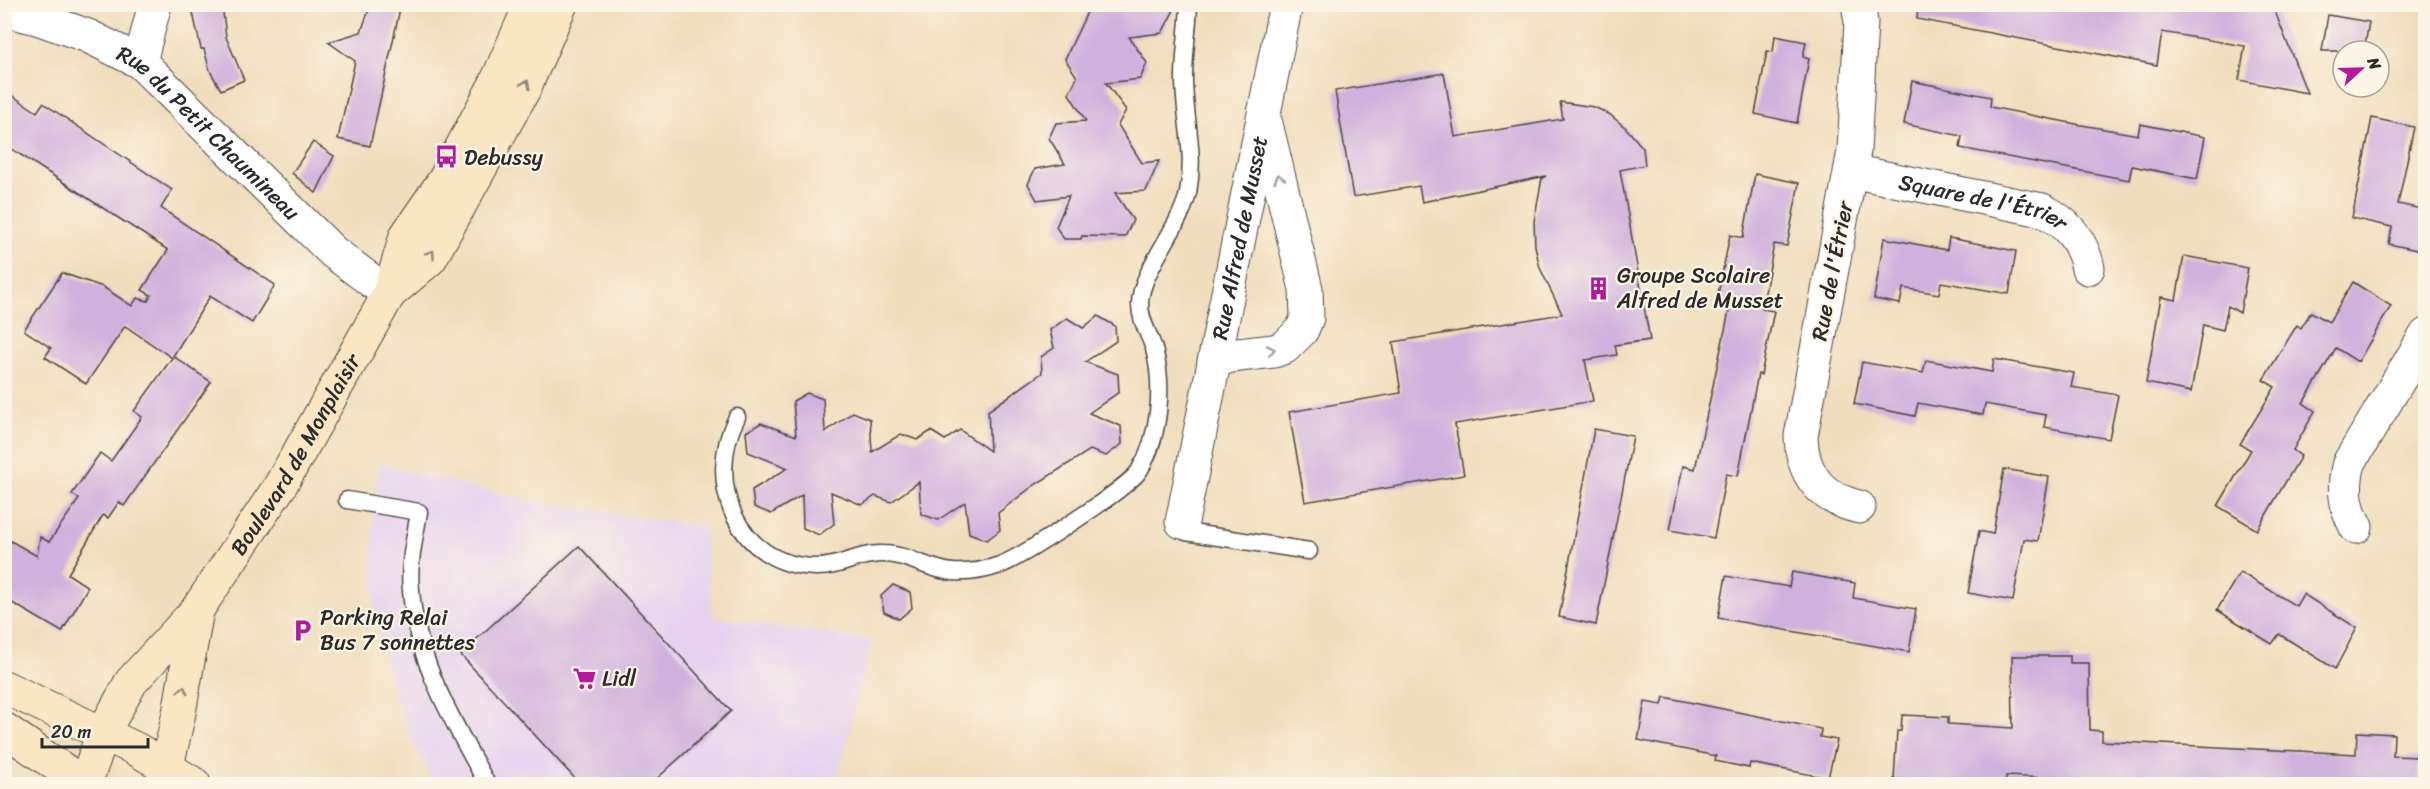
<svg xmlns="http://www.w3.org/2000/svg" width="2430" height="789" viewBox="0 0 2430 789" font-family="Sriracha,sans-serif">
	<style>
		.built { fill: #e6d2f0 }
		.building { fill: #cfb1dd }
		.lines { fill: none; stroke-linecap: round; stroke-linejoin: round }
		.service-casing { stroke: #494641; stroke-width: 19 }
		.minor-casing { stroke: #494641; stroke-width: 35 }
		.secondary-casing { stroke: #494641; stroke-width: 35 }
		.service { stroke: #fff; stroke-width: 16 }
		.minor { stroke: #fff; stroke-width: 33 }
		.secondary { stroke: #fbe6c4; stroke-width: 33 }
		.oneway { stroke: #938878 }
		.oneway2 { stroke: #a0a0a0 }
		.labels { text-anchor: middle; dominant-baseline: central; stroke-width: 4.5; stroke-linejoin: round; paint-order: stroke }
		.street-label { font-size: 22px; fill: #2b2b2b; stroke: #fcf5e5 }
		.poi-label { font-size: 22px; fill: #2b2b2b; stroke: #fcf5e5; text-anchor: start }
	</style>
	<rect width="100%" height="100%" fill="#fcf5e5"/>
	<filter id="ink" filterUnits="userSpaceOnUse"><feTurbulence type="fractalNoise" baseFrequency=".0167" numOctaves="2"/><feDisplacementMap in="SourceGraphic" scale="12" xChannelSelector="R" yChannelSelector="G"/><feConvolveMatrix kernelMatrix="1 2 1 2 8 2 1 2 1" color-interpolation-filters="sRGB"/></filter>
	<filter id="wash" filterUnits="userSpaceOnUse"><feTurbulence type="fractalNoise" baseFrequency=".008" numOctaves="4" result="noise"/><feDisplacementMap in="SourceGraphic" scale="24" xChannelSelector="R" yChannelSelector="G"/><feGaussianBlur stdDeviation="1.35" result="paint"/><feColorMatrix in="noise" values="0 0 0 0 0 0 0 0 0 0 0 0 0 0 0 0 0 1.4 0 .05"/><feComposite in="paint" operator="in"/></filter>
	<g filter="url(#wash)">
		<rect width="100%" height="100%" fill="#f0ddbc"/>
		<polygon class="built" points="379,464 530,501 704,527 712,617 872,640 836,784 434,784 413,743 396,700 383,655 375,608 372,560 373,512"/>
		<g id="blocks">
			<g class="building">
				<polygon points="191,4 222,4 226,37 244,80 221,90 210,71 204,49 201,49"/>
				<polygon points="371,4 401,4 370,146 338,139 355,61 328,42 361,32"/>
				<polygon points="1091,4 1177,4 1162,33 1129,37 1147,63 1140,79 1106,83 1126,110 1118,125 1142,163 1159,161 1146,191 1115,193 1133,220 1125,237 1082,236 1081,239 1064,239 1056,227 1069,196 1037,200 1028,184 1035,169 1065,164 1049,138 1056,123 1086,121 1069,94 1077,77 1065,59"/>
				<polygon points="1918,4 2073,4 2095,9 2095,4 2272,4 2307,93 2239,80 2245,46 2162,32 2157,65 1917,19"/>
				<polygon points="2328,15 2369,22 2364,51 2322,51"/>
				<polygon points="1775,36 1806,42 1803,57 1809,59 1797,123 1755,114 1767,51 1773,52"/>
				<polygon points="1444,73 1455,137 1563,119 1560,102 1594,107 1609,114 1626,128 1643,148 1645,165 1620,170 1650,340 1615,345 1617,355 1585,360 1593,401 1455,424 1464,475 1305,502 1289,412 1401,393 1393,342 1562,314 1540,268 1535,246 1534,221 1542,178 1546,176 1422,202 1419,186 1353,197 1335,91"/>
				<polygon points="1912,81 1991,97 1990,107 2076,124 2138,135 2140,124 2205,137 2197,179 2132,166 2129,180 1960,148 1962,136 1904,124"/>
				<polygon points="4,90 37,112 43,103 172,190 161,208 275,285 252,323 210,296 173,356 211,382 124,506 119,502 108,518 103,515 68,574 88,587 62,632 4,598 4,537 37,556 40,537 49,542 79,499 72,494 100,453 111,461 142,417 134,411 172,358 125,326 86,384 45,357 51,348 24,330 62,273 103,287 132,306 137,298 148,301 151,295 142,290 168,250 4,144"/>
				<polygon points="2372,118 2414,127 2398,204 2426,210 2426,252 2389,244 2392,227 2352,218"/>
				<polygon points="313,142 334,156 316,193 292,173"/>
				<polygon points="1755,174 1799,183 1787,246 1774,244 1762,309 1774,311 1761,375 1758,374 1738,476 1726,474 1714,538 1670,530 1683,466 1695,469 1731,302 1717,299 1730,235 1743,238"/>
				<polygon points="1884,238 1947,250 1949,238 2016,251 2009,294 1941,282 1939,294 1903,288 1900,304 1874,299"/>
				<polygon points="2184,256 2248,268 2240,313 2228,306 2223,330 2203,325 2191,392 2146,383 2161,297 2176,300"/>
				<polygon points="2353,282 2391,306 2358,362 2336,348 2303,403 2315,411 2293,450 2301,456 2257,530 2218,506 2251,450 2240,444 2275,387 2263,380 2297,325 2301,328 2311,312 2329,322"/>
				<polygon points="1098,316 1115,326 1116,341 1085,362 1118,374 1119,392 1089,413 1121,426 1122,444 1106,456 1090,450 1033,486 998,513 1000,530 987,540 969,533 965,502 938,520 921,514 919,482 891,502 875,496 862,505 831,492 834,524 819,535 803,528 802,495 771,514 754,507 752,490 788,468 748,452 746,432 761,423 796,436 793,401 807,393 823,399 825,432 853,412 870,419 872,452 901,434 917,440 931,431 945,440 960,430 990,451 988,411 1042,373 1041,357 1054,348 1050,330 1067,318 1083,328"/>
				<polygon points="1994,359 2074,373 2071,387 2118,395 2109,439 2044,427 2046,415 1985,404 1983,415 1918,403 1915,416 1854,404 1862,362 1923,373 1926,360 1992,372"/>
				<polygon points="1594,429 1633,436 1596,625 1559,617"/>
				<polygon points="2004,469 2049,477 2038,541 2024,539 2013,601 1968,593 1979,531 1993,534"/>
				<polygon points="579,546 731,711 651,784 580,784 460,654"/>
				<polygon points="1792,572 1855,583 1853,598 1916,609 1909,652 1718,618 1726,576 1789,587"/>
				<polygon points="2240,572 2296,606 2303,594 2357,628 2335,669 2279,634 2272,644 2217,610"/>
				<polygon points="893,585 910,592 912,608 899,619 884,612 881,596"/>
				<polygon points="2012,656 2070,656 2070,663 2089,663 2090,730 2102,731 2102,741 2356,754 2357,732 2394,734 2393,756 2419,757 2418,784 2068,784 2068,779 2006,776 2005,784 1910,784 1910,780 1894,779 1897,731 1901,731 1902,715 1948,717 1948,724 2013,728"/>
				<polygon points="1664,697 1821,729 1820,737 1837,740 1828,778 1750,763 1749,768 1715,761 1716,756 1638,740 1645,702 1662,705"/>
			</g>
		</g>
	</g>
	<g filter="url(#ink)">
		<use href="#blocks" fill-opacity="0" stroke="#494641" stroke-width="1.5"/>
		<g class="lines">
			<defs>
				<g id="service">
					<path d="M737 417C704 481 736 566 816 567 839 568 859 553 883 554 908 554 928 570 953 572 969 573 986 570 1000 565 1022 557 1128 488 1139 471 1160 437 1164 386 1154 349 1149 333 1140 321 1140 304 1140 271 1180 229 1188 193 1196 151 1184 119 1184 78 1184 54 1188 29 1189 4"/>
					<path d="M347 500 419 512C415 537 408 564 411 590 416 662 454 722 487 784"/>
					<polyline points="1182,522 1186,532 1309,551"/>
				</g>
				<g id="minor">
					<path d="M1858 4 1861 22 1854 151 1801 436C1802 474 1820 498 1859 507"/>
					<path id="s1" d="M4 10 37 18 88 36 140 62 333 252 389 294"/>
					<polyline points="140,62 155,4"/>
					<path id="s2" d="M1851 171 2042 210C2067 222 2082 240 2088 268"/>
					<polyline points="1214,362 1230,356 1274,351 1285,347 1302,330 1307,318 1306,289 1266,124"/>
					<path id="s3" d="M1182 522 1286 4"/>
					<path d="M2356 527C2344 505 2343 486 2349 463L2426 335"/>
				</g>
				<g id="secondary">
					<polyline points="389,294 406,236 445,179 496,83 531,4"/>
					<polyline points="4,687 136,749 194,784"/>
					<polyline points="4,729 84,784"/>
					<path id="s4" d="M85 784 103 733 131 682 197 610 280 486 389 294 430 259 524 89 561 4"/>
					<polyline points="163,784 179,713 197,610"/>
				</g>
			</defs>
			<use href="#service" class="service-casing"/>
			<use href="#minor" class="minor-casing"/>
			<use href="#secondary" class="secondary-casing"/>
			<use href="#service" class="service"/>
			<use href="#minor" class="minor"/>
			<use href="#secondary" class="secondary"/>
		</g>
		<defs><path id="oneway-chevron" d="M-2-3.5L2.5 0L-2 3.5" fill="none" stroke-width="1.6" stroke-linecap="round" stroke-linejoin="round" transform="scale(1.5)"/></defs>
		<g class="oneway">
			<use href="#oneway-chevron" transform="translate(526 84) rotate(-65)"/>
			<use href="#oneway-chevron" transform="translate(431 254) rotate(-55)"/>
			<use href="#oneway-chevron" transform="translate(183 690) rotate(-80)"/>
		</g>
		<g class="oneway2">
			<use href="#oneway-chevron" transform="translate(1279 178) rotate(-104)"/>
			<use href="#oneway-chevron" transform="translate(1271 350) rotate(-11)"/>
		</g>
	</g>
	<defs>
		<symbol id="bus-bare" viewBox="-9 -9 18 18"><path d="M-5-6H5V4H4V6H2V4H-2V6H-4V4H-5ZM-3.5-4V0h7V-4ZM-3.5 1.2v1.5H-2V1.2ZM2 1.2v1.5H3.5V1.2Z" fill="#b5179e" stroke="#fcf5e5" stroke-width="2.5" paint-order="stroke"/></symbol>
		<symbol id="building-bare" viewBox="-9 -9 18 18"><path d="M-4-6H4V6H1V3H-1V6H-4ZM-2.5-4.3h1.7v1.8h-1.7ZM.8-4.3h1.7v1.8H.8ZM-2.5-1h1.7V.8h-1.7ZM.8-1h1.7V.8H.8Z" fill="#b5179e" stroke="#fcf5e5" stroke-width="2.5" paint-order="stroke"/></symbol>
		<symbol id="parking-bare" viewBox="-9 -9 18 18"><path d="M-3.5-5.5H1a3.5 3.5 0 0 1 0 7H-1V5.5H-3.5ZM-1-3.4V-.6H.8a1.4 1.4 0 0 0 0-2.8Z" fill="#b5179e" stroke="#fcf5e5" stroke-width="2.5" paint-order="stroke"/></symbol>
		<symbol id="supermarket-bare" viewBox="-9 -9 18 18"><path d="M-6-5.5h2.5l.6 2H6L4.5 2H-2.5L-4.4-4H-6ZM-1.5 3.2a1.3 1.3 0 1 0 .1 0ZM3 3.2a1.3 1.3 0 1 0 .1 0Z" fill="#b5179e" stroke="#fcf5e5" stroke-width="2.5" paint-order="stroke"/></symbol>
	</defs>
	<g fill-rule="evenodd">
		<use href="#bus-bare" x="430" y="140" width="33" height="33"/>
		<use href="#building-bare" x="1582" y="272" width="33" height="33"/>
		<use href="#parking-bare" x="286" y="614" width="33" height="33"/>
		<use href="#supermarket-bare" x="568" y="662" width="33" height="33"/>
	</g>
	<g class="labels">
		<g class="street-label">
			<text stroke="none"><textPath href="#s1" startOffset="244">Rue du Petit Chaumineau</textPath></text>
			<text stroke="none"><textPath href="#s2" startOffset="136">Square de l'Étrier</textPath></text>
			<text stroke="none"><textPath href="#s3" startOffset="290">Rue Alfred de Musset</textPath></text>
			<text transform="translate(1832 271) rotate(-79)">Rue de l'Étrier</text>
			<text stroke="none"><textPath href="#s4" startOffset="394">Boulevard de Monplaisir</textPath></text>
		</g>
		<g class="poi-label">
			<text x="464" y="157">Debussy</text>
			<text x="1617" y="275">Groupe Scolaire<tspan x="1617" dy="25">Alfred de Musset</tspan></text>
			<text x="320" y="617">Parking Relai<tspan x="320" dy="25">Bus 7 sonnettes</tspan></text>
			<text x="602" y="678">Lidl</text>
		</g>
	</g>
	<rect width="2430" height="789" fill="none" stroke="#fcf5e5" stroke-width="24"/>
	<g transform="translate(2361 69) rotate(68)"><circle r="28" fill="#fcf5e5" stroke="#a8a49b" stroke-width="1.5"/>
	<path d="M0-4.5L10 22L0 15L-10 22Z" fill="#b5179e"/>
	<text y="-9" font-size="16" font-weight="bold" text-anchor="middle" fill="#2b2b2b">N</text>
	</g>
	<path d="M42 738v9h106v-9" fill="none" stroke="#2b2b2b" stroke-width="3"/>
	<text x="51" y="738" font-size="18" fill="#2b2b2b" stroke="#fcf5e5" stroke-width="4.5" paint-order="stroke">20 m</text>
</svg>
